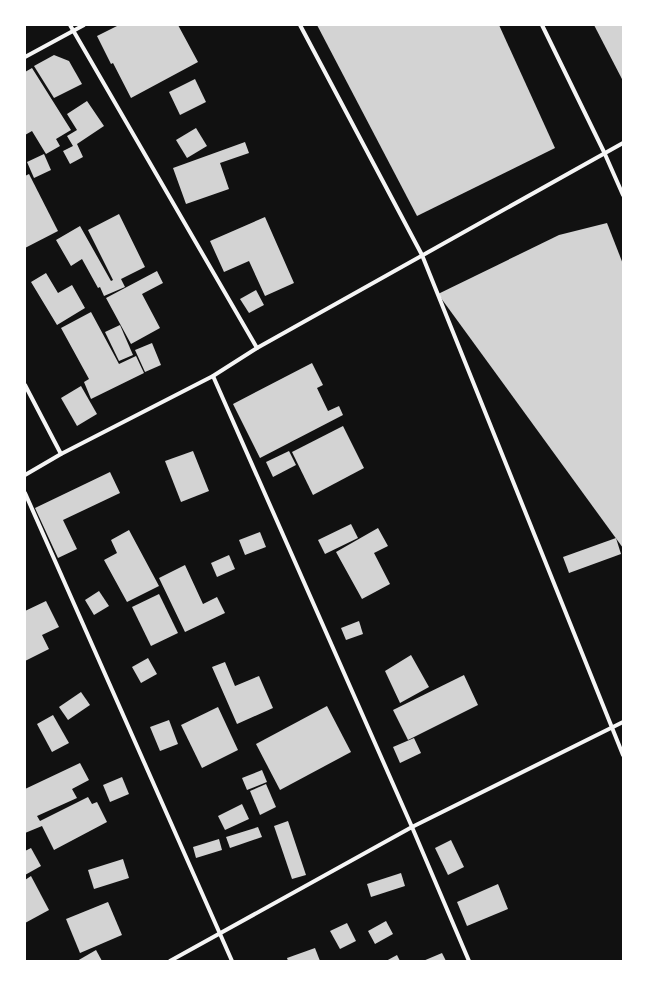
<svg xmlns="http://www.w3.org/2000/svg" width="648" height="986" viewBox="0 0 648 986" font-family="Montserrat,sans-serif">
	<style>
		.building { fill: #d3d3d3 }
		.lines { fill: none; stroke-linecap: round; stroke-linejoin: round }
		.minor { stroke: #f5f5f5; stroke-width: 4 }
	</style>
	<rect width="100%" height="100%" fill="#111"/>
	<g class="building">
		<polygon points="119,25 178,25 198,62 131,98 113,63 111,64 97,36"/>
		<polygon points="317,25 499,25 555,148 417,216"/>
		<polygon points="594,25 623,25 623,81"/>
		<polygon points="54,55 69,61 82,84 54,98 34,66"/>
		<polygon points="32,68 71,130 56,139 60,146 46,154 32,131 25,135 25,72"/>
		<polygon points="195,79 206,102 180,115 169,92"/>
		<polygon points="87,101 104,126 77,144 83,157 70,164 63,151 73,146 67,136 77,130 67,114"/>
		<polygon points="196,128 207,146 187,158 176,140"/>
		<polygon points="245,142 249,153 220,163 229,189 186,204 173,168"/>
		<polygon points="44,154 51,170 34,178 27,162"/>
		<polygon points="29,174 58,231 25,248 25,176"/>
		<polygon points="119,214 145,267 121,279 125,287 104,296 100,287 98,288 82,259 71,266 56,240 80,226 111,281 113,280 88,230"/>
		<polygon points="265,217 294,283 265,296 249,261 224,272 210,241"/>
		<polygon points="607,223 623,264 623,548 438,294 559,235"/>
		<polygon points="157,271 163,283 142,294 160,328 131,344 106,298"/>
		<polygon points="46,273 58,293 72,285 85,308 57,325 31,282"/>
		<polygon points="256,290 264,305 249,313 240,299"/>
		<polygon points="91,312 119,364 136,356 144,373 91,399 84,382 89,379 61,328"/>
		<polygon points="120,325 133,355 119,361 105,332"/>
		<polygon points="152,343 161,365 145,372 135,350"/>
		<polygon points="312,363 323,385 317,388 328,411 339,406 343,415 260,458 233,404"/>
		<polygon points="81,386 97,414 77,426 61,398"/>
		<polygon points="343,426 364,468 313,495 292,452"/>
		<polygon points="193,451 209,491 181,502 165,461"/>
		<polygon points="289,451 296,465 273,477 266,462"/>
		<polygon points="110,472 120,493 63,520 77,549 58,558 35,508"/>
		<polygon points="351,524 358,538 325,554 318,540"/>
		<polygon points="378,528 388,546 374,553 390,584 362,599 336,552"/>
		<polygon points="129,530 159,586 127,602 104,560 117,553 111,540"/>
		<polygon points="260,532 266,547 245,555 239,540"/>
		<polygon points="616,538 621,554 569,573 563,557"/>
		<polygon points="229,555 235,569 217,577 211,563"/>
		<polygon points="185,565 203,604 217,597 225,613 185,632 159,578"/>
		<polygon points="99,591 109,606 94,615 85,600"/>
		<polygon points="159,594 178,633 151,646 132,607"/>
		<polygon points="46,601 59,627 42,635 49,649 25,661 25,611"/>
		<polygon points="359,621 363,634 346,640 341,628"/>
		<polygon points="411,655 429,687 400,703 385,671"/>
		<polygon points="148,658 157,674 141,683 132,667"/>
		<polygon points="225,662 235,686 259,676 273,708 237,724 212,667"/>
		<polygon points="464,675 478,705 408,740 393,710"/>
		<polygon points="81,692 90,705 68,720 59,707"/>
		<polygon points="327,706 351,752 280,790 256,744"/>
		<polygon points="218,707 238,750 202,768 181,725"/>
		<polygon points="53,715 69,743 52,752 37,724"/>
		<polygon points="169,720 178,744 160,751 150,727"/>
		<polygon points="414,738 421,753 400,763 393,747"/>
		<polygon points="80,763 89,780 72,789 77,798 37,816 40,821 88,797 92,804 97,802 107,822 54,850 42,826 25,833 25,795 26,794 25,789"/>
		<polygon points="262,770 267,782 247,790 242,778"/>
		<polygon points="122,777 129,794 110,802 103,785"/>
		<polygon points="266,784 276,807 260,815 250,791"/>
		<polygon points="242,804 249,819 225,830 218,816"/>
		<polygon points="288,821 306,875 292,879 274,826"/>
		<polygon points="258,827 262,837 230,848 226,837"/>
		<polygon points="219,839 222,850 196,858 193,847"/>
		<polygon points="451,840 464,867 448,875 435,848"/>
		<polygon points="31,848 41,866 25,875 25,851"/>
		<polygon points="123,859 129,878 94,889 88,870"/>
		<polygon points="401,873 405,886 371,897 367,884"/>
		<polygon points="31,876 49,910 25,923 25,880"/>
		<polygon points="498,884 508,909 467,926 457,902"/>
		<polygon points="108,902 122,935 80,953 66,919"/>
		<polygon points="386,921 393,934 375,944 368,931"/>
		<polygon points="347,923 356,941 340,949 330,931"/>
		<polygon points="315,948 320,961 288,961 287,958"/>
		<polygon points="96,950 102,961 77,961"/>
		<polygon points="442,953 446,961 423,961"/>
		<polygon points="397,955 400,961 386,961"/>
	</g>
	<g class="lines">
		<g class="minor">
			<polyline points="70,25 257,348"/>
			<polyline points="300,25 422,255 623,755"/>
			<polyline points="542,25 604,152 623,195"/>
			<polyline points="25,57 84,25"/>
			<polyline points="213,376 412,827 469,961"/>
			<polyline points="25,385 61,454"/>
			<polyline points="25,475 61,454 213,376 257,348 623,143"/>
			<polyline points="25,493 232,961"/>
			<polyline points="170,961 412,827 623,722"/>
		</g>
	</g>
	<rect width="648" height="986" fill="none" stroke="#ffffff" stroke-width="52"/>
</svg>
